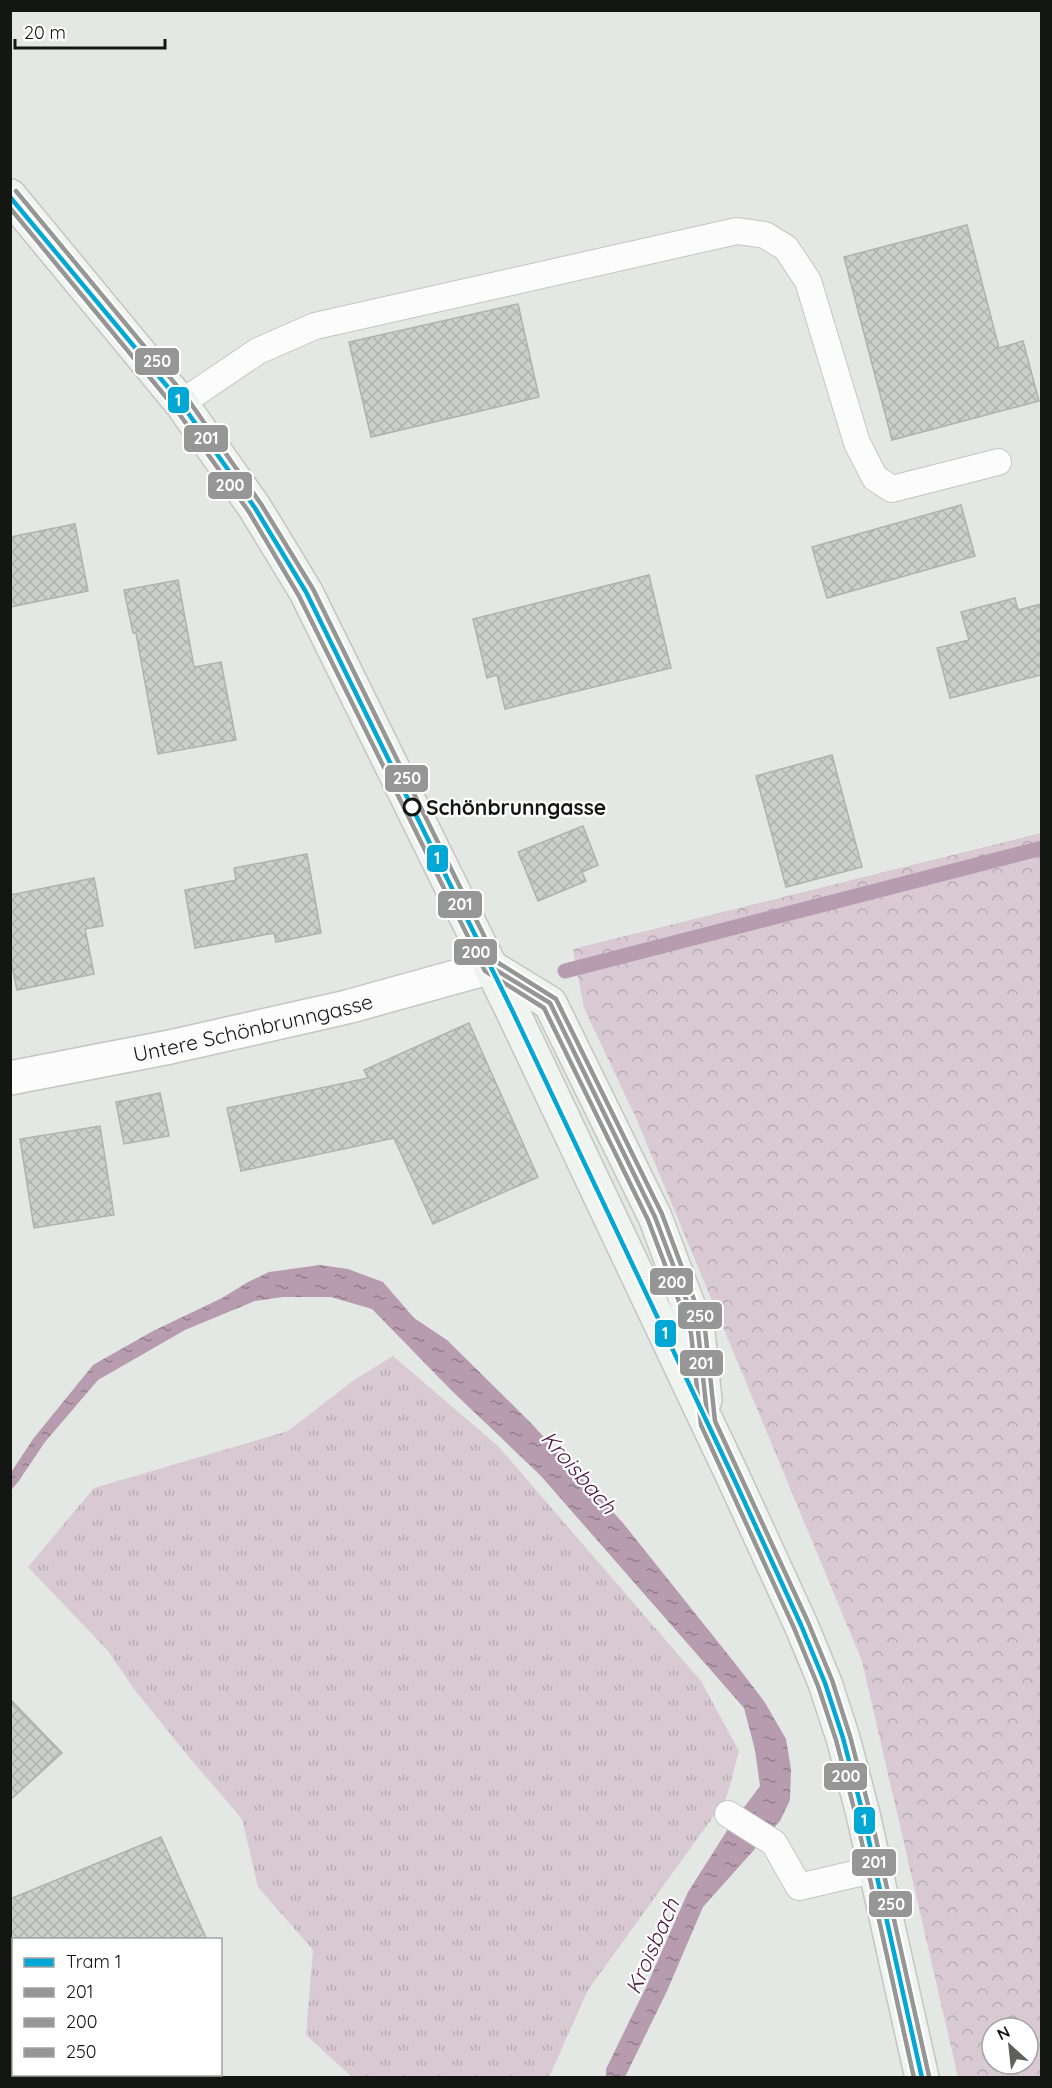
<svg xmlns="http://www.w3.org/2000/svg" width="1052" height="2088" viewBox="0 0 1052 2088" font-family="Quicksand,sans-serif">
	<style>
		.grass { fill: url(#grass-tufts) }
		.park { fill: url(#park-crowns); fill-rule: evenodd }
		.water { fill: url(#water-ripples) }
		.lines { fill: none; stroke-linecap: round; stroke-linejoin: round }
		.stream { stroke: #b79baf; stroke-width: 15 }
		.building { fill: url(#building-cross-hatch); stroke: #afb2af; stroke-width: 1.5 }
		.service-casing { stroke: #c3c6c3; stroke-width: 28 }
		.minor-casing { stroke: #c3c6c3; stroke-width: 36 }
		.secondary-casing { stroke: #c3c6c3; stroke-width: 36 }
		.service { stroke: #fbfcfb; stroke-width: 26 }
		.minor { stroke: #fbfcfb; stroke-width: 33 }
		.secondary { stroke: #f0f4f1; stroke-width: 33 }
		.bus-1-casing { stroke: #fff; stroke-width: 9 }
		.bus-2-casing { stroke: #fff; stroke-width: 9 }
		.bus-3-casing { stroke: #fff; stroke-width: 9 }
		.bus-1 { stroke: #959695; stroke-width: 4.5 }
		.bus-2 { stroke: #959695; stroke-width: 4.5 }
		.bus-3 { stroke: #959695; stroke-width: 4.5 }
		.tram-1-casing { stroke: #fff; stroke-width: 9 }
		.tram-1 { stroke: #02a8d5; stroke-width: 4.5 }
		.stop-dot { fill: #fff; stroke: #141614; stroke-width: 3 }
		.labels { text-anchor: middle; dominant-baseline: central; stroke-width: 4.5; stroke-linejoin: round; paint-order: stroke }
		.stop-label { font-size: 21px; font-weight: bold; fill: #141614; stroke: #fff; text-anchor: start }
		.street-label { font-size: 21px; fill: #141614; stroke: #fff }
		.water-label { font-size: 22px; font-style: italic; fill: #501c45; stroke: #fff }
		.line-badge { stroke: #fff; stroke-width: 2 }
		.badge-label { font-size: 16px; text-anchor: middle; font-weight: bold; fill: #fff }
	</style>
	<defs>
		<pattern id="grass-tufts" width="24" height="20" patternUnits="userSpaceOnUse" patternTransform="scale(1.5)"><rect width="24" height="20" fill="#d8c9d3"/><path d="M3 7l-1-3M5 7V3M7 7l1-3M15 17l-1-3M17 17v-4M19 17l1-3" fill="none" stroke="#b8acb4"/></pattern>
		<pattern id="park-crowns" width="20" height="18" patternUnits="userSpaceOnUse" patternTransform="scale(1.5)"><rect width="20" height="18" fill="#d8c9d3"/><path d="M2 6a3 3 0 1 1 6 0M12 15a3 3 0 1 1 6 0" fill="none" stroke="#b8acb4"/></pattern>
		<pattern id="water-ripples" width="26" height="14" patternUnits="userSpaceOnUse" patternTransform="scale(1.5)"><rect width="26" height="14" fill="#b79baf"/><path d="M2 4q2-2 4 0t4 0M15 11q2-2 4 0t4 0" fill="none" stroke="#947d8d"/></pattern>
		<pattern id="building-cross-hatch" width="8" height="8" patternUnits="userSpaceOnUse" patternTransform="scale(1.5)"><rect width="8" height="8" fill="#ccd0cd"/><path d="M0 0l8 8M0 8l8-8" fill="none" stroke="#aeb2af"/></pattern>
	</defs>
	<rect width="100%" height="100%" fill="#e4e8e4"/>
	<polygon class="grass" points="393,1356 498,1446 701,1681 739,1751 726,1799 588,1990 549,2077 352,2077 306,2035 313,1950 258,1887 242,1819 188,1756 134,1689 108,1651 28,1567 94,1488 288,1431 354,1380"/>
	<path class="park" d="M1041 833V2077H958L862 1661 636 1118 584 1008 573 949ZM992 2028H1028V2064H992Z"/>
	<polygon class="water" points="320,1265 348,1269 383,1282 414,1318 447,1340 530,1422 623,1523 734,1662 764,1701 786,1739 791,1769 790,1800 780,1821 703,1907 667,1991 625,2077 606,2077 606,2069 647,1985 688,1892 728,1829 760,1786 755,1750 744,1708 540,1475 452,1391 372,1309 331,1297 283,1297 255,1301 185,1330 98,1380 45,1442 18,1482 11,1490 10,1474 33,1439 93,1365 153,1331 222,1298 248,1282 269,1272"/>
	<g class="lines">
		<polyline class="stream" points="565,971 1042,848"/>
	</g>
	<g class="building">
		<polygon points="967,225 999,348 1023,341 1039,401 892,440 844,257"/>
		<polygon points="518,304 539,397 371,437 349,342"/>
		<polygon points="961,505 975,556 827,598 812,547"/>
		<polygon points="75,524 88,591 10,607 10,537"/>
		<polygon points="649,575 671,668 505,709 497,675 487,678 473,619"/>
		<polygon points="178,580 194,667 221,662 236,740 158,754 136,633 133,633 124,590"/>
		<polygon points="1015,598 1018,610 1041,604 1041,675 950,698 937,648 969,640 961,612"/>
		<polygon points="832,755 862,867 786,887 756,776"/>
		<polygon points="583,826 598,865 582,872 586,881 538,901 518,852"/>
		<polygon points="307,854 321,933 276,942 274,933 195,948 185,890 236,880 234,868"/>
		<polygon points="94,878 103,926 85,929 94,974 17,990 10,956 10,895"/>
		<polygon points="469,1023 538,1177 433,1224 394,1138 241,1171 227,1108 368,1078 364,1070"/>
		<polygon points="160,1093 169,1136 124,1144 116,1102"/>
		<polygon points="100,1126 114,1215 34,1228 20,1139"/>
		<polygon points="10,1699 62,1753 10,1800"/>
		<polygon points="161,1837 207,1940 10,1940 10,1899"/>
	</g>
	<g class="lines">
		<defs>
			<g id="service">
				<polyline points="181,403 258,351 315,326 737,231 765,235 786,248 808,281 857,443 875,478 892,489 998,462"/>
				<polyline points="728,1814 774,1843 799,1887 876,1869"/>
			</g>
			<g id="minor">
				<path id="s1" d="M10 1078 170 1047 347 1007 491 967"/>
				<polyline points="113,2078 121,2074"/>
			</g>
			<g id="secondary">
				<polyline points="10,196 181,403 255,508 306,592 512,1010 734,1479 801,1625 825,1683 843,1738 863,1814 922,2078"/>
				<polyline points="491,967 550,1003 655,1217 698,1331 705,1400"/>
			</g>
		</defs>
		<use href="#service" class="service-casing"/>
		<use href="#minor" class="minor-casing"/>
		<use href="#secondary" class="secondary-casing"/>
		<use href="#service" class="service"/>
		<use href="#minor" class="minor"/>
		<use href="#secondary" class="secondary"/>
		<defs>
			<polyline id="bus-1" points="10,197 181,403 255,508 306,592 491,967 550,1003 655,1217 698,1331 708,1423 801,1625 825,1683 843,1738 863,1814 922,2078"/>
			<polyline id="bus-2" points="10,208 175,408 249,512 299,596 485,971 544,1008 648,1220 691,1333 701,1425 794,1628 818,1686 836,1740 856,1816 914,2078"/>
			<polyline id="bus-3" points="16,191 187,398 261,504 313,589 497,962 556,999 662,1214 705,1329 715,1421 808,1622 832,1680 850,1736 870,1812 929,2076"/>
		</defs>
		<use href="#bus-1" class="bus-1-casing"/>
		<use href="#bus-2" class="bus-2-casing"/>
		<use href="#bus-3" class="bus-3-casing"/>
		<use href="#bus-1" class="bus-1"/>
		<use href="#bus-2" class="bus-2"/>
		<use href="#bus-3" class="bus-3"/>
		<defs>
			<polyline id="tram-1" points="10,197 181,403 255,508 306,592 512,1010 734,1479 801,1625 825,1683 843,1738 863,1814 922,2078"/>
		</defs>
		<use href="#tram-1" class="tram-1-casing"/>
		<use href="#tram-1" class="tram-1"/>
	</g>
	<circle class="stop-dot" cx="412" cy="807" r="8"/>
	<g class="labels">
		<g class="stop-label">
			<text x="426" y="807">Schönbrunngasse</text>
		</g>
		<g class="street-label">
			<text stroke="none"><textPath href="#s1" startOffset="248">Untere Schönbrunngasse</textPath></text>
		</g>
		<g class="water-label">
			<text transform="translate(579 1472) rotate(49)">Kroisbach</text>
			<text transform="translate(652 1946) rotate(-66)">Kroisbach</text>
		</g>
	</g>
	<g class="line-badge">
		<rect x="134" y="347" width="46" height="29" rx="6" fill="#959695"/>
		<rect x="167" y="386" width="23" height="28" rx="6" fill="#02a8d5"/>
		<rect x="183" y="424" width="46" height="29" rx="6" fill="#959695"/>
		<rect x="207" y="471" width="46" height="29" rx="6" fill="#959695"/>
		<rect x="384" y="764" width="45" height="29" rx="6" fill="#959695"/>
		<rect x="426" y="844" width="23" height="29" rx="6" fill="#02a8d5"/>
		<rect x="437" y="890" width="46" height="29" rx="6" fill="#959695"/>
		<rect x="453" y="938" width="45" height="28" rx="6" fill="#959695"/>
		<rect x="649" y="1267" width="45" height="29" rx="6" fill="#959695"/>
		<rect x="677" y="1301" width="46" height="29" rx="6" fill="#959695"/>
		<rect x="654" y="1319" width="23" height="29" rx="6" fill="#02a8d5"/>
		<rect x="679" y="1349" width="45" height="28" rx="6" fill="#959695"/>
		<rect x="823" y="1762" width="45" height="29" rx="6" fill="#959695"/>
		<rect x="853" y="1806" width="23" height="29" rx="6" fill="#02a8d5"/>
		<rect x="851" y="1848" width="46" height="29" rx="6" fill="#959695"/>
		<rect x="868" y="1890" width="45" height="28" rx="6" fill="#959695"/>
	</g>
	<g class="badge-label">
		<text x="157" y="367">250</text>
		<text x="178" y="406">1</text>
		<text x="206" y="444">201</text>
		<text x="230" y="491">200</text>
		<text x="407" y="784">250</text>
		<text x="437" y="864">1</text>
		<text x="460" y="910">201</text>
		<text x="476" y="958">200</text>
		<text x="672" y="1288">200</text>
		<text x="700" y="1322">250</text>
		<text x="665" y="1339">1</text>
		<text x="701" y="1369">201</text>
		<text x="846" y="1782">200</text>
		<text x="864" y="1826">1</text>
		<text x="874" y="1868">201</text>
		<text x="891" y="1910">250</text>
	</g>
	<rect width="1052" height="2088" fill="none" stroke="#141614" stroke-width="24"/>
	<rect x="12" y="1938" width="210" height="138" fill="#ffffff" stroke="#a1a2a1" stroke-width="1.5"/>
	<rect x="24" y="1958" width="30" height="9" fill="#02a8d5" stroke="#a1a2a1" stroke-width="1.5"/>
	<text x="66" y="1968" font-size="18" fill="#141614">Tram 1</text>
	<rect x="24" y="1988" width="30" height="9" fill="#959695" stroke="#a1a2a1" stroke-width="1.5"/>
	<text x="66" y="1998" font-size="18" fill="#141614">201</text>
	<rect x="24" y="2018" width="30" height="9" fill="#959695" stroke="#a1a2a1" stroke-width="1.5"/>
	<text x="66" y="2028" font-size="18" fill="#141614">200</text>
	<rect x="24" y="2048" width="30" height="9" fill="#959695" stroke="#a1a2a1" stroke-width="1.5"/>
	<text x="66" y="2058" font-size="18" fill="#141614">250</text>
	<g transform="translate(1010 2046) rotate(333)"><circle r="28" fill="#ffffff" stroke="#a1a2a1" stroke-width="1.5"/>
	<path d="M0-4.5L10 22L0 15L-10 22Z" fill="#5d605d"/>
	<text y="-9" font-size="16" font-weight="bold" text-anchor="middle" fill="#141614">N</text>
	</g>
	<path d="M15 39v9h150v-9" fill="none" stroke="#141614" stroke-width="3"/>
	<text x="24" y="39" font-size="18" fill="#141614" stroke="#ffffff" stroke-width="4.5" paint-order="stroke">20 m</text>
</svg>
